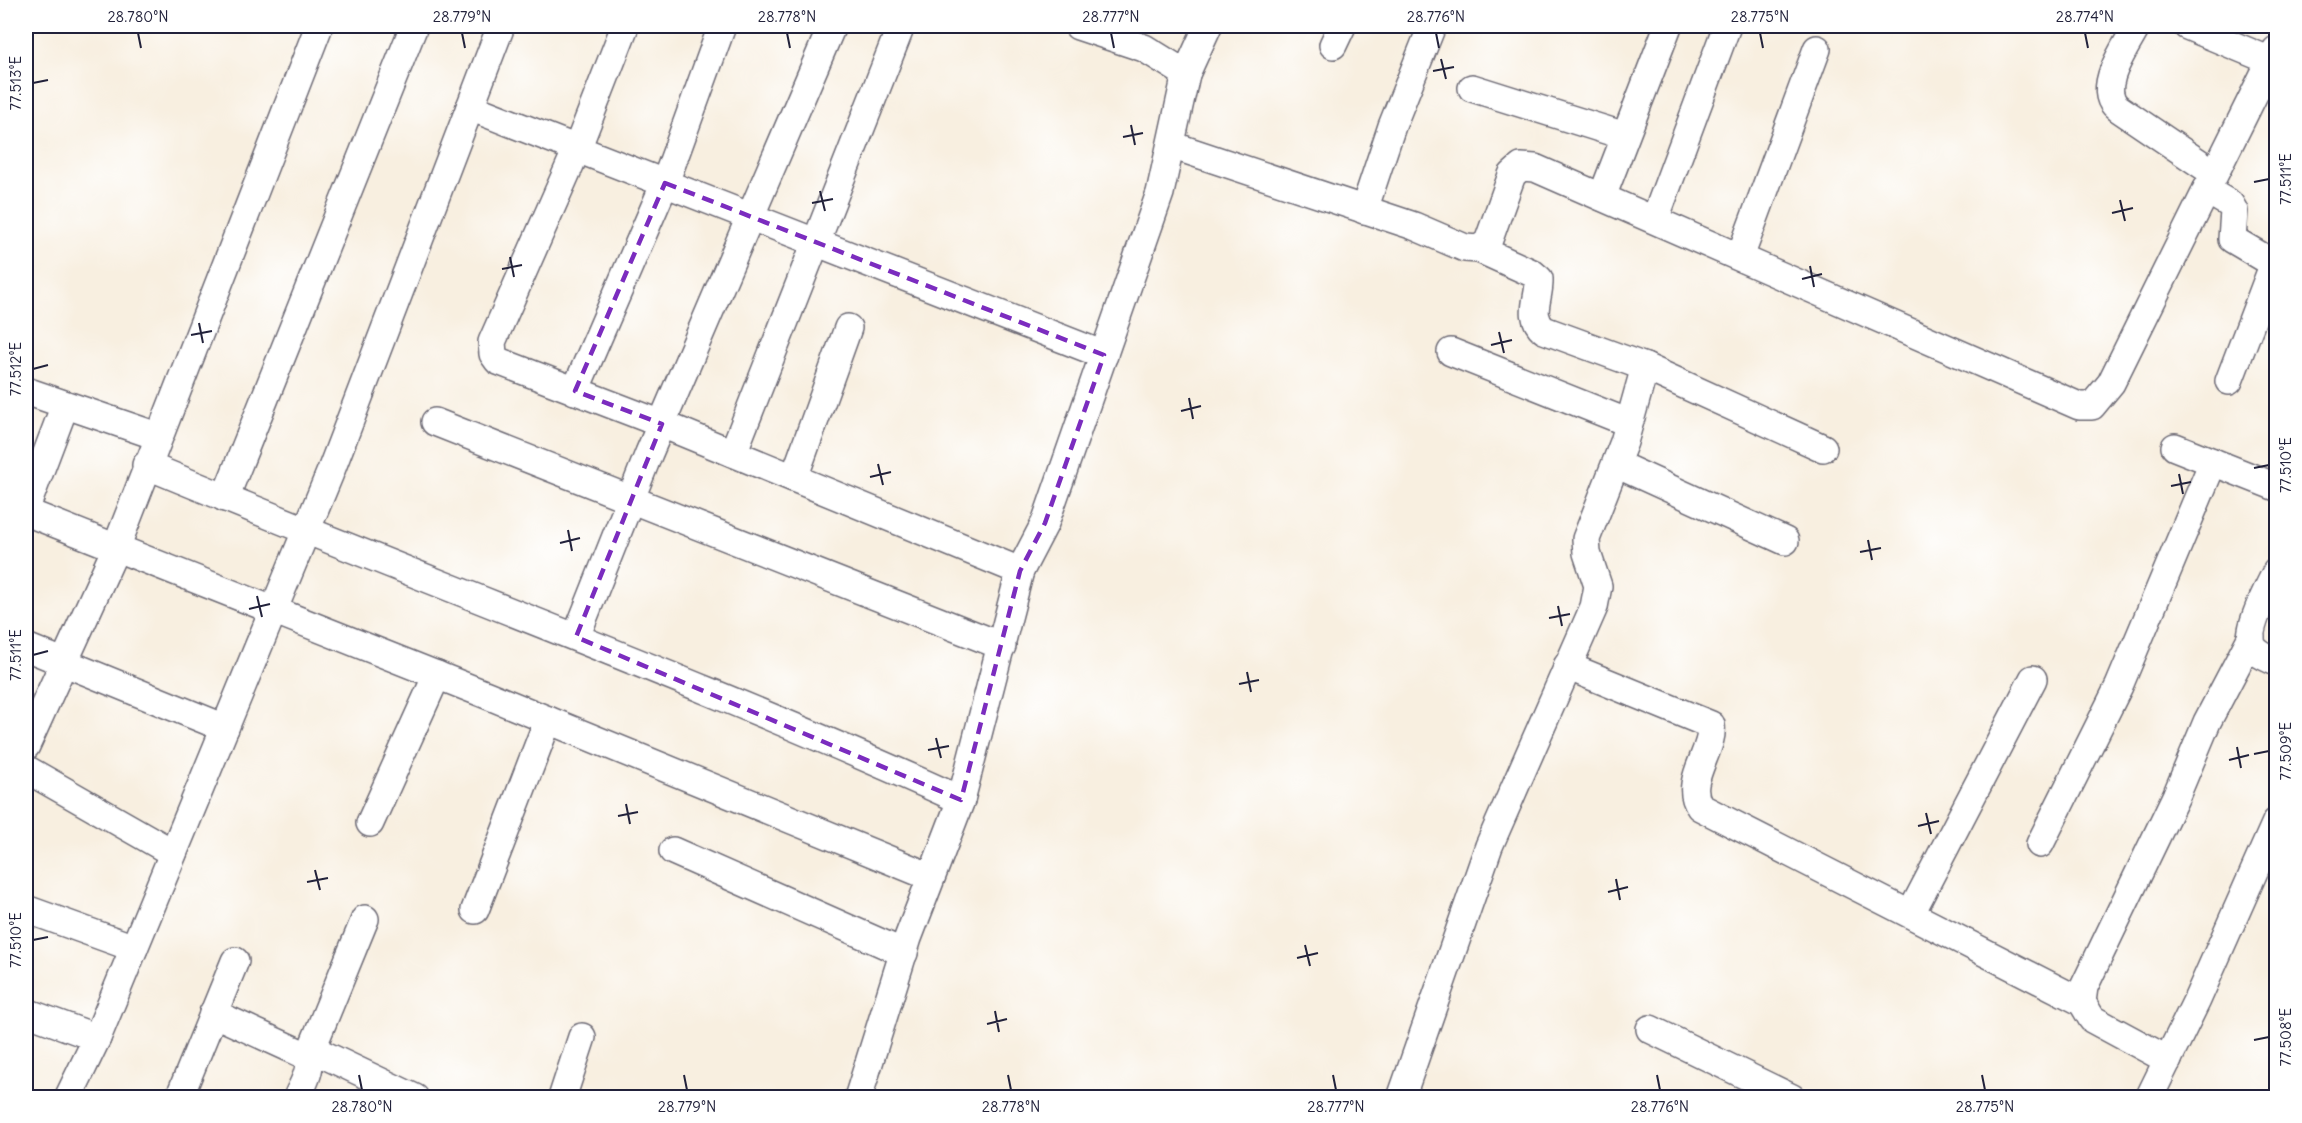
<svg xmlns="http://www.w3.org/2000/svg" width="2302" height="1123" viewBox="0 0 2302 1123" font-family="Delius,sans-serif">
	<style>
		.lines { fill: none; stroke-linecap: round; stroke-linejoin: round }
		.minor-casing { stroke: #6d6a75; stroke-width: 30 }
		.minor { stroke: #fff; stroke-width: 27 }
		.marked { fill: none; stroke: #7b2cbf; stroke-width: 4.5; stroke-dasharray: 12 8; stroke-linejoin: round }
		.ticks { fill: none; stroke: #22223b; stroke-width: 2 }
		.neatline { fill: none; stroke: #22223b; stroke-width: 2 }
		.ticks-label { font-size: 15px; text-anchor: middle; fill: #22223b }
	</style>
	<rect width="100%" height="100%" fill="#fff"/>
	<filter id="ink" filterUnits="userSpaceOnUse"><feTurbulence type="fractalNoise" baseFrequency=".0167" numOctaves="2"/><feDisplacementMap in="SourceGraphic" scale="12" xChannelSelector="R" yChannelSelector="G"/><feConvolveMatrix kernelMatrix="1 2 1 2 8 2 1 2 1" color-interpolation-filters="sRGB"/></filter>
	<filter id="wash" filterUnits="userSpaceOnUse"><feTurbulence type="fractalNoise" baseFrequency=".008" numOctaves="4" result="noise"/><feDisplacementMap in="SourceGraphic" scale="24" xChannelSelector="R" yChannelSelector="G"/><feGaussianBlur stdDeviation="1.35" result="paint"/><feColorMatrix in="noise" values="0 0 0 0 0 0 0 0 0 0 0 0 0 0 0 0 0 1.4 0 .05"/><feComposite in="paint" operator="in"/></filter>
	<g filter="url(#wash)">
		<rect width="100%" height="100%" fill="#f8efe0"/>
	</g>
	<g filter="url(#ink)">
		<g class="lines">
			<defs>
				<g id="minor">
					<polyline points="625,26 577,149 492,342 493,354 498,361 662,424 1020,571"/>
					<polyline points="1078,26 1144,48 1186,74"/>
					<path d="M2137 26C2127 46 2094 89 2118 108L2214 173"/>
					<polyline points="2187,26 2271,61"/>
					<polyline points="1333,45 1342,26"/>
					<polyline points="1472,88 1625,136"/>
					<polyline points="470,107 1104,355"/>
					<polyline points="1171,145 1414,226 1465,248 1479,249 1488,242 1512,175 1521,167 1535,168 2079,406 2092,406 2111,383 2276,50"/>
					<polyline points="2206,190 2230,204 2234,211 2232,239 2276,265"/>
					<polyline points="1602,197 1668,26"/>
					<polyline points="1364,210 1392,126 1432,26"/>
					<polyline points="1655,219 1727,26"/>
					<path d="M1479 249 1532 273 1539 279C1540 299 1527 315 1544 330L1645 367 1823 448"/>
					<polyline points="1740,257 1817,49"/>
					<polyline points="1451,352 1629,423"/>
					<polyline points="2229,381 2274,263"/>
					<polyline points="26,391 157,436"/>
					<polyline points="575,391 665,183 722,26"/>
					<polyline points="435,422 1002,646"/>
					<polyline points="2175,447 2276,487"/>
					<polyline points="733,453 901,26"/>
					<polyline points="1616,464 1785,541"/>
					<path d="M146 465C417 578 693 678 961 800"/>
					<polyline points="794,478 848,328"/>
					<polyline points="225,498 414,26"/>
					<polyline points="26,508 65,405"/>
					<polyline points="26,512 487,695 931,877"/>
					<path d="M2276 572C2269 587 2244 631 2253 647 2258 655 2268 658 2276 662"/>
					<polyline points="576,637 649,453 832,26"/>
					<polyline points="26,647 225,728"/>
					<path d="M1567 666 1711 725C1715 750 1682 782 1700 807L2082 1002"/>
					<polyline points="26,746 116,548 319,26"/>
					<polyline points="26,769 173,853"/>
					<polyline points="370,823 437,675"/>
					<polyline points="2040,844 2119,686 2213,462"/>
					<polyline points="673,851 904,953"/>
					<polyline points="26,909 134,948"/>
					<polyline points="475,910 548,720"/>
					<polyline points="1911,913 2033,679"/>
					<polyline points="26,1012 97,1038"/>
					<path d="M213 1013 305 1055C315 1067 302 1085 297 1098"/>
					<polyline points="1650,1029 1792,1098"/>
					<polyline points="312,1049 415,1098"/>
					<polyline points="308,1058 365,919"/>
					<polyline points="2168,1060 2092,1019 2082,1002 2084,987 2176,796 2207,722 2251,638"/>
					<polyline points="68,1098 97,1038 330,473 501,26"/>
					<polyline points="179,1098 235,961"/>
					<polyline points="562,1098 582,1037"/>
					<polyline points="858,1098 908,938 961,800 1020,571 1045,523 1160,193 1186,74 1208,26"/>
					<polyline points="1401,1098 1489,846 1594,607 1598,586 1587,553 1586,539 1624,442 1645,367"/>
					<polyline points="2149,1098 2197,1000 2276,822"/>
				</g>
			</defs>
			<use href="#minor" class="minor-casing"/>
			<use href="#minor" class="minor"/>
		</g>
	</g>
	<path class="marked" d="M665 183 1104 355 1045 523 1020 571 961 800 576 637 662 424 575 391Z"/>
	<path class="ticks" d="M138 33 141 48M462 33 465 48M787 33 790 48M1111 33 1114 48M1436 33 1439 48M1760 33 1763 48M2085 33 2088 48M1441 59 1446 79M1433 71 1454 67M33 83 48 80M1131 125 1135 145M1123 137 1143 133M2254 182 2269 179M820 191 825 211M2120 200 2125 221M812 203 833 199M2112 213 2133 208M510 257 514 277M1810 266 1814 287M502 269 522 265M1802 279 1822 274M199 323 203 343M1499 332 1504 353M191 335 212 331M1491 345 1512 340M33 369 48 365M1189 398 1193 419M1181 411 1201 406M878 464 883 485M2254 468 2269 465M2179 474 2183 494M870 477 891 472M2171 486 2191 482M568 530 572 551M1868 540 1872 560M560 543 580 538M1860 552 1881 548M257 596 262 617M1558 606 1562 626M249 609 270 604M1549 618 1570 614M33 655 48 651M1247 672 1251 692M1239 684 1259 680M936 738 941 758M2237 747 2241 768M928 750 949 746M2254 754 2269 751M2229 760 2249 755M626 804 630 824M1926 813 1931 834M618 816 638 812M1918 826 1939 821M315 870 320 890M1616 879 1620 900M307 882 328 878M1608 892 1628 887M33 940 48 937M1305 945 1310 966M1297 958 1318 953M995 1011 999 1032M987 1024 1007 1019M2254 1040 2269 1037M359 1075 362 1090M684 1075 687 1090M1008 1075 1011 1090M1333 1075 1336 1090M1657 1075 1660 1090M1982 1075 1985 1090"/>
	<rect width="2302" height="1123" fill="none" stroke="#fff" stroke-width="66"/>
	<rect x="33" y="33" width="2236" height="1057" class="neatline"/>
	<g class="ticks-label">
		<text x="138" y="22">28.780°N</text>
		<text x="462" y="22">28.779°N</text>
		<text x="787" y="22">28.778°N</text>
		<text x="1111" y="22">28.777°N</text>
		<text x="1436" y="22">28.776°N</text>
		<text x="1760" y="22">28.775°N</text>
		<text x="2085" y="22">28.774°N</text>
		<text transform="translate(16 83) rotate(-90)" y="5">77.513°E</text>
		<text transform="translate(2286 179) rotate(-90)" y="5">77.511°E</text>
		<text transform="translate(16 369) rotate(-90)" y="5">77.512°E</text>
		<text transform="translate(2286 465) rotate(-90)" y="5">77.510°E</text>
		<text transform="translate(16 655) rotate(-90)" y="5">77.511°E</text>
		<text transform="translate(2286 751) rotate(-90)" y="5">77.509°E</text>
		<text transform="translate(16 940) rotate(-90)" y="5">77.510°E</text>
		<text transform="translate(2286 1037) rotate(-90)" y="5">77.508°E</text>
		<text x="362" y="1112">28.780°N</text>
		<text x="687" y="1112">28.779°N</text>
		<text x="1011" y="1112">28.778°N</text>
		<text x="1336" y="1112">28.777°N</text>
		<text x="1660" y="1112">28.776°N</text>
		<text x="1985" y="1112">28.775°N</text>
	</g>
</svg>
